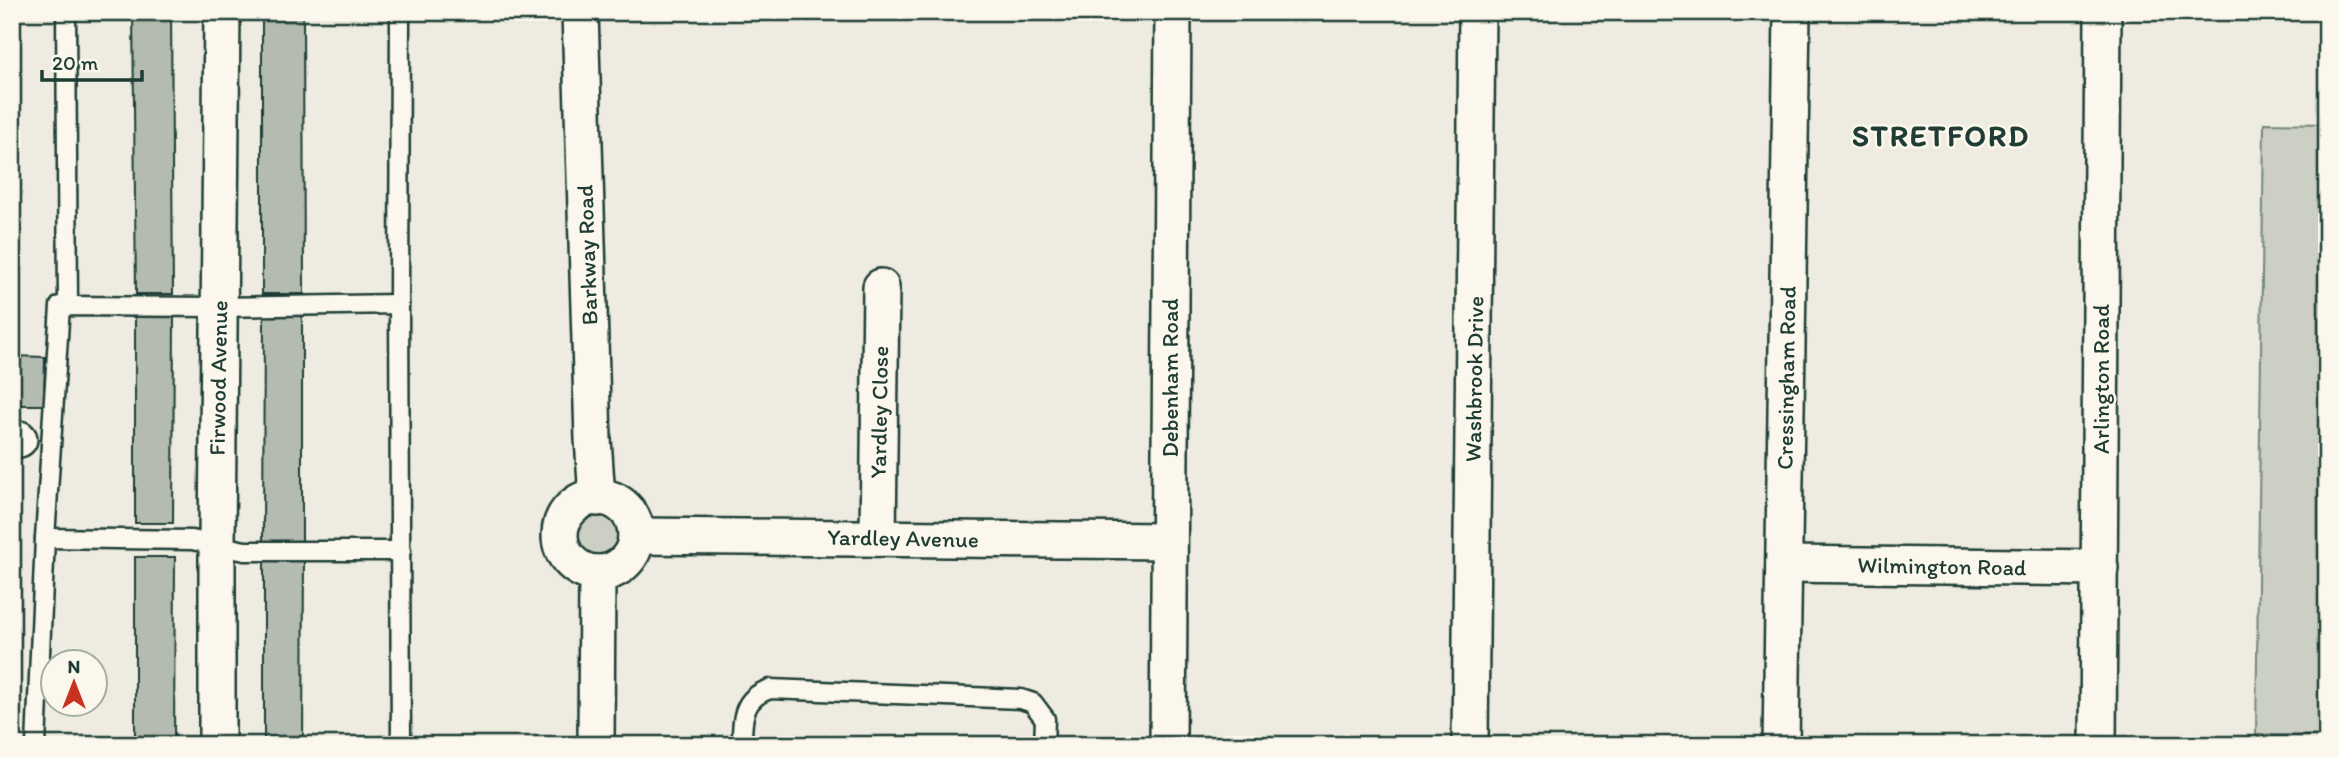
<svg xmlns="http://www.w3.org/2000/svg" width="2339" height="757" viewBox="0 0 2339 757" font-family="Itim,sans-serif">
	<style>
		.green { fill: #cbcfc4; stroke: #75867c; stroke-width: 2 }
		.building { fill: #b4bbb0; stroke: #1f3d34; stroke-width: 2 }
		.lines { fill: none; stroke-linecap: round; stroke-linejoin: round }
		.lane-casing { stroke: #1f3d34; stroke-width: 23 }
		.street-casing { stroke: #1f3d34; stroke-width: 40 }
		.lane { stroke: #fbf7ec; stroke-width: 18 }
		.street { stroke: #fbf7ec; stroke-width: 35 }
		.labels { text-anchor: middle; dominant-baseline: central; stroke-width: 5; stroke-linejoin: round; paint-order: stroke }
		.street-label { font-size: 23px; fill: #1f3d34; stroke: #fbf7ec }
		.district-label { font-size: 30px; font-weight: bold; letter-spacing: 2px; fill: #1f3d34; stroke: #fbf7ec }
	</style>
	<rect width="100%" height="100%" fill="#eeece1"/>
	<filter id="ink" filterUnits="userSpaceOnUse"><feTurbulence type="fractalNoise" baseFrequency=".0143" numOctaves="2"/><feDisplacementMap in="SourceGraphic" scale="14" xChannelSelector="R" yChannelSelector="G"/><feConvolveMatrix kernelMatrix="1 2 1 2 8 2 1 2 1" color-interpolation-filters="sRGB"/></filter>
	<g filter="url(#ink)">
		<g class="green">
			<polygon points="2264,123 2327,124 2327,736 2256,735"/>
			<circle cx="598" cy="535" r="22"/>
		</g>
		<g class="building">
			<polygon points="133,12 171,12 173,294 136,294"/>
			<polygon points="262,12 303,12 304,294 262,294"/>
			<polygon points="264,313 302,313 302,542 263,543"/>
			<polygon points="135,315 174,315 173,523 135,523"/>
			<polygon points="12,356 45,357 44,405 12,405"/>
			<polygon points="135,557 175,557 174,745 135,745"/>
			<polygon points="264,557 304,557 303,745 264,745"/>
		</g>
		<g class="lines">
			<defs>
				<g id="lane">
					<polyline points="66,12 68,306"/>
					<polyline points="399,304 400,12"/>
					<polyline points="45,538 192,540 245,551 401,551"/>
					<polyline points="36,745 45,538 60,306 219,307 399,304 401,745"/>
					<path d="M742 745C742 719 742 698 770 689L1021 699 1033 703 1045 719 1044 745"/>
				</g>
				<g id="street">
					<polyline points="580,12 593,439 597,498"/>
					<polyline points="12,439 19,439"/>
					<circle cx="598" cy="535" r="38"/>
					<polyline points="636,536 1169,541"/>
					<polyline points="878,538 881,287"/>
					<polyline points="1784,564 2100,568"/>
					<polyline points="217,745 217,544 222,12"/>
					<polyline points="596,745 597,573"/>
					<polyline points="1168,745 1173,12"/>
					<polyline points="1470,745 1477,12"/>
					<polyline points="1781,745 1792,12"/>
					<polyline points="2098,745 2103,12"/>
				</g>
			</defs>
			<use href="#lane" class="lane-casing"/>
			<use href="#street" class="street-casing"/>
			<use href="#lane" class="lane"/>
			<use href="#street" class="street"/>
		</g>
	</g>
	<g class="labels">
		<g class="street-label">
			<text transform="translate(587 255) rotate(-92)">Barkway Road</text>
			<text transform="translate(218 378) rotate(-89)">Firwood Avenue</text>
			<text transform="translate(1170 378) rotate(-90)">Debenham Road</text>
			<text transform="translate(1786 378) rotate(-89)">Cressingham Road</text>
			<text transform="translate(1474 379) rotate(-89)">Washbrook Drive</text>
			<text transform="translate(2101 379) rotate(-90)">Arlington Road</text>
			<text transform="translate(879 412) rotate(-89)">Yardley Close</text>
			<text transform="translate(903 538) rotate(1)">Yardley Avenue</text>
			<text transform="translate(1942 566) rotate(1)">Wilmington Road</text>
		</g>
		<g class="district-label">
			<text x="1941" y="135">STRETFORD</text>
		</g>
	</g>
	<rect width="2339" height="757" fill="none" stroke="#fbf7ec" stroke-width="42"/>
	<rect x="21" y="21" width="2297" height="715" fill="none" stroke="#1f3d34" stroke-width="2.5" filter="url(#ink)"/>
	<g transform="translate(74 683)"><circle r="33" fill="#fbf7ec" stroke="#a3ada2" stroke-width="2"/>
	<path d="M0-5L12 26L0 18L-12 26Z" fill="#c8321e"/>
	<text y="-10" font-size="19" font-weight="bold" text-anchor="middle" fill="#1f3d34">N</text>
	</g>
	<path d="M42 70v10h100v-10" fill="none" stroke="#1f3d34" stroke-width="3.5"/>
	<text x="52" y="70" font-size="21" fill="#1f3d34" stroke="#fbf7ec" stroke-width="5" paint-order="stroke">20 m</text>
</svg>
